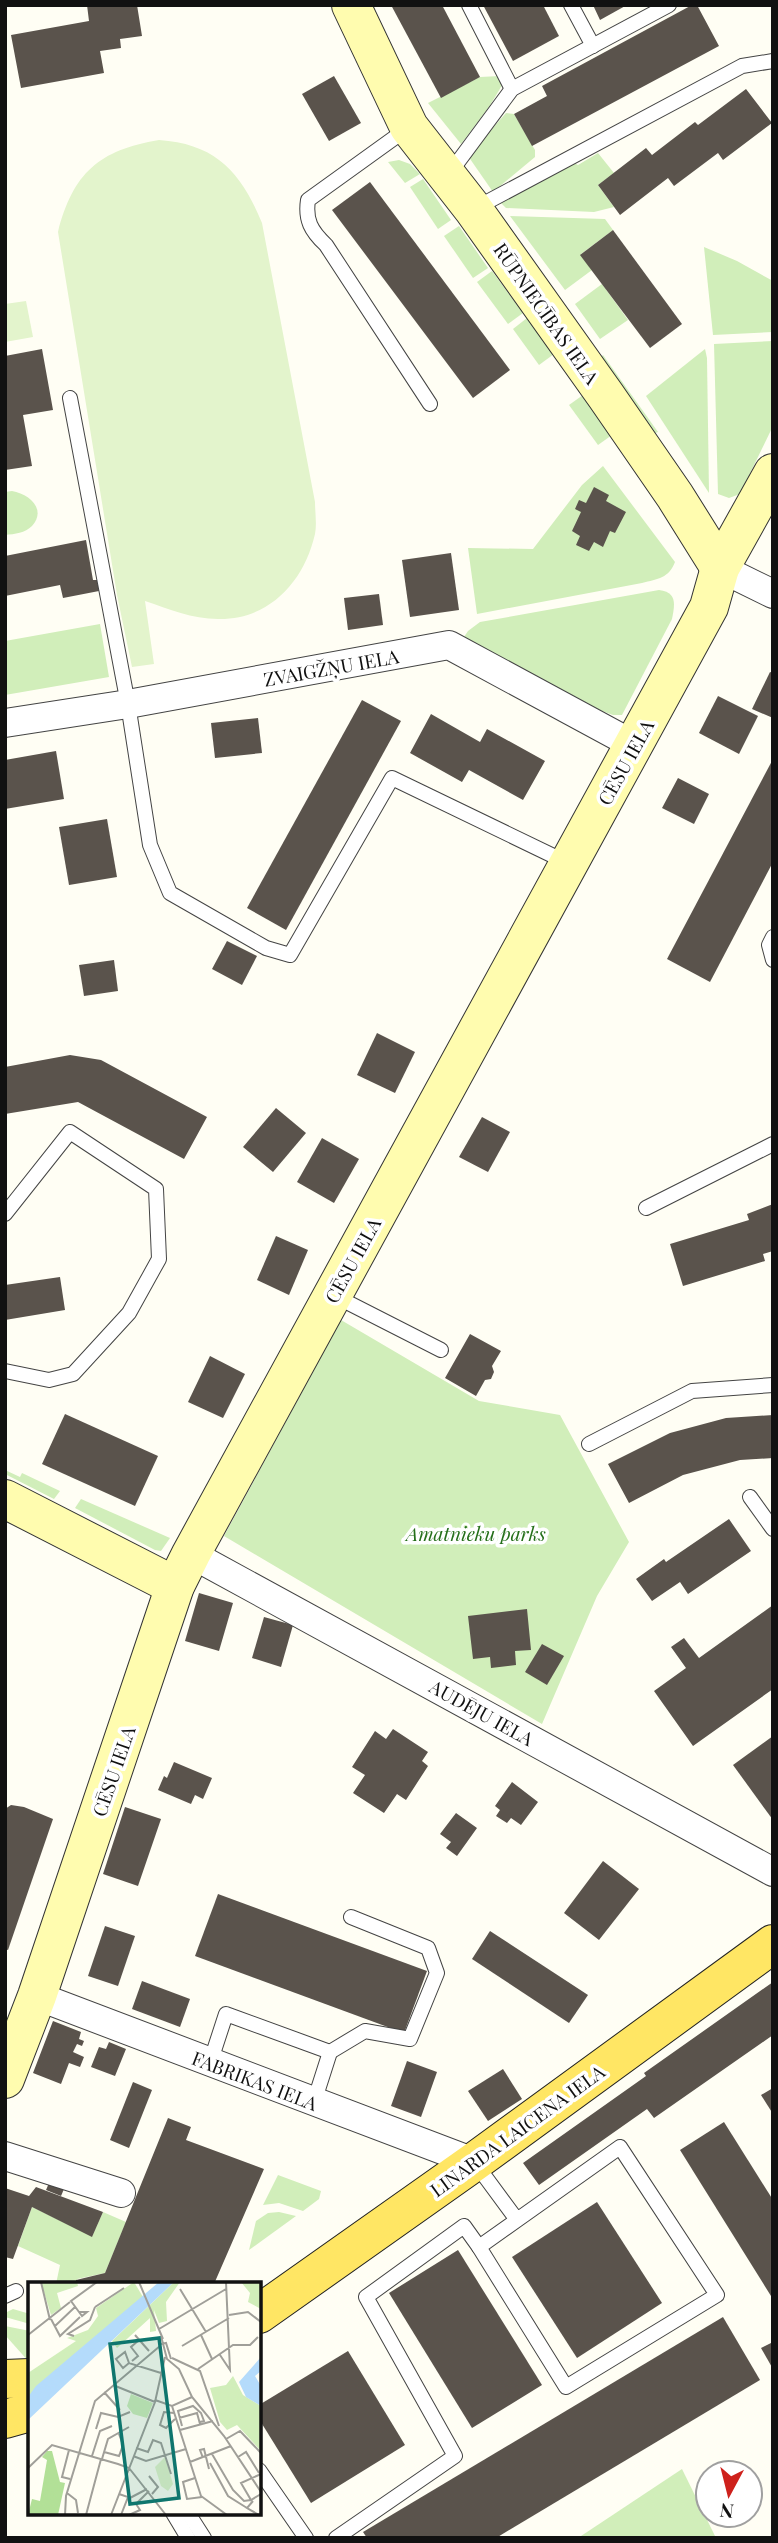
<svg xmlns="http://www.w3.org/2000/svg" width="778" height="2543" viewBox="0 0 778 2543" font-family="'Playfair Display',serif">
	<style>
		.green { fill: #d1eeba }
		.pitch { fill: #e3f4cc }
		.building { fill: #5a534c }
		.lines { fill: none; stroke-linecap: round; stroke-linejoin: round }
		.lane-casing { stroke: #444; stroke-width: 16 }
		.street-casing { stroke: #444; stroke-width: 30 }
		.secondary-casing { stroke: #333; stroke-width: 40 }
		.primary-casing { stroke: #222; stroke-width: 40 }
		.lane { stroke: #fff; stroke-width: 14 }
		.street { stroke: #fff; stroke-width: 28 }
		.secondary { stroke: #fffcaf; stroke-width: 38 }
		.primary { stroke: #ffe664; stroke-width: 38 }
		.labels { text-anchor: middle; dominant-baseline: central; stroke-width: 7; stroke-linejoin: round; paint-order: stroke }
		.street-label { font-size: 19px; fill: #111; stroke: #fff }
		.park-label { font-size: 19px; font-style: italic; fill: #256f1a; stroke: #fff }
		.inset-road { fill: none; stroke: #a09f99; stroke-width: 2 }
		.view { fill: #0f766e; fill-opacity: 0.15; stroke: #0f766e; stroke-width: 3.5 }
		.inset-edge { fill: none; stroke: #111; stroke-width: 3.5 }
	</style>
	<rect width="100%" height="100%" fill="#fffef4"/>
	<g class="green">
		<polygon points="500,76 504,82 489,107 461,144 428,103 480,77"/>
		<polygon points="506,113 514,114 535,150 535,157 493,192 468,156"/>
		<polygon points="598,153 614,173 598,185 614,207 594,212 506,208 501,203 570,161 578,165"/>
		<polygon points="399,160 410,164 420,174 405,183 388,162"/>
		<polygon points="423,179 451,220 438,229 410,187"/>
		<polygon points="510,216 605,219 613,230 581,254 592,270 565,290"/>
		<polygon points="459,226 488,268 473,278 444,236"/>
		<polygon points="704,247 737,261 773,281 773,332 713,335"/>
		<polygon points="492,271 523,313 508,324 477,282"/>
		<polygon points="602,284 628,320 600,339 575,304"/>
		<polygon points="527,318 554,354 539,365 513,329"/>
		<polygon points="773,341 773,426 740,494 729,498 718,494 714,344"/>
		<polygon points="705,349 707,358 709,493 646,396"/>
		<polygon points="603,355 658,432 653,434 600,358"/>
		<polygon points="583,395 612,435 598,445 569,405"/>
		<path d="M603 466 675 562C669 578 658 579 642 583L477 614 468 548 533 549 582 485Z"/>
		<path d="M12 491C29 494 47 509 32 526 25 533 15 534 5 535V492Z"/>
		<path d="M659 590C677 592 675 604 672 619L622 715H613L602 711 464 637 468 631 480 622Z"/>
		<polygon points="100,624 109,677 5,695 5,641"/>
		<polygon points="341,1320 479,1401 560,1415 629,1542 597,1596 542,1724 224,1536"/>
		<polygon points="5,1470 20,1477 22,1473 60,1491 54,1499 5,1474"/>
		<polygon points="81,1499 170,1538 161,1551 155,1550 75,1508"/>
		<polygon points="278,2175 321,2191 319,2199 303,2211 279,2203 263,2205"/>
		<polygon points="32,2207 92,2236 103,2212 126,2222 105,2273 77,2279 76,2284 56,2284 60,2265 18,2246"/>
		<polygon points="279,2212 296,2216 249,2250 256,2221 268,2213"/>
		<polygon points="13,2309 30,2314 30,2324 5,2317 5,2313"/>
		<polygon points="5,2326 30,2331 30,2363 5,2335"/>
		<polygon points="682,2469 716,2538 578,2538"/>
	</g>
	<g class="pitch">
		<path d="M159 140C216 144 241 172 262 223L315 502C315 512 317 524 315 534 304 582 269 620 218 619 192 619 169 609 145 601L154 664 132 667 117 595 58 232C73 173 99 150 159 140Z"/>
		<polygon points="26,301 33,337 5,342 5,304"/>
	</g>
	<g class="building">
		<polygon points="87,5 137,5 142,36 120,39 121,48 100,51 104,73 21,88 11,35 89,21"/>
		<polygon points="391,5 442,5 480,77 441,98"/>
		<polygon points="483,5 543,5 559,36 513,61"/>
		<polygon points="593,5 627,5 600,20"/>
		<polygon points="692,5 697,5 719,46 532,146 514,114 547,96 542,86"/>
		<polygon points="334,76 361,123 329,141 302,94"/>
		<polygon points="746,89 772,123 723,160 718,153 674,186 668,178 620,215 598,185 646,148 652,155 695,122 698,125"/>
		<polygon points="370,182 510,370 473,398 332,210"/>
		<polygon points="613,230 682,324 650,348 580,255"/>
		<polygon points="42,349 53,410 23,415 32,466 5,470 5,356"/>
		<polygon points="594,487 609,495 606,501 626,512 615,533 610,531 603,547 594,542 589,551 576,545 580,536 572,531 581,512 575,509 579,500 586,503"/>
		<polygon points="86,540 93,580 97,580 99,591 63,598 60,585 5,596 5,556"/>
		<polygon points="451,553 459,610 410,617 402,560"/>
		<polygon points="379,594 383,625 348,630 344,598"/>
		<polygon points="770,672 773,673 773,718 752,709"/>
		<polygon points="718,696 758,716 739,754 699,733"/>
		<polygon points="362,700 401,721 286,930 247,908"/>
		<polygon points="431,714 480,742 487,729 545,761 523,800 469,770 462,782 410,753"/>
		<polygon points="258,718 262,753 215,758 211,723"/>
		<polygon points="56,751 64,799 5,809 5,760"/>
		<polygon points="773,759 773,862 710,982 667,959"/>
		<polygon points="678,778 709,794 694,824 662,808"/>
		<polygon points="107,819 117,877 69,885 59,827"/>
		<polygon points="227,941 257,956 242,985 212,969"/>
		<polygon points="114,960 118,991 84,996 79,965"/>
		<polygon points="377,1033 415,1052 395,1093 357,1075"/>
		<polygon points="70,1055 101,1060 207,1117 184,1159 78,1102 5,1114 5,1067"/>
		<polygon points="276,1108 306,1133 273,1172 243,1147"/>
		<polygon points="482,1117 510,1132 488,1172 459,1157"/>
		<polygon points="322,1138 359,1159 334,1203 297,1182"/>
		<polygon points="773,1204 773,1251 763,1254 765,1261 683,1286 670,1244 749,1220 747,1214"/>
		<polygon points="276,1236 308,1250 289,1295 257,1280"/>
		<polygon points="60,1277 65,1310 5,1320 5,1285"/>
		<polygon points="470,1334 501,1351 492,1366 494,1372 491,1379 485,1380 476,1396 445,1378"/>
		<polygon points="210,1356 245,1374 223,1418 188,1402"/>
		<polygon points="65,1414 158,1456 135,1506 42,1464"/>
		<polygon points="773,1415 773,1458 740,1460 683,1475 629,1503 608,1464 670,1433 726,1418"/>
		<polygon points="729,1519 751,1551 688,1594 680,1582 652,1601 636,1579 664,1559 666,1562"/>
		<polygon points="199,1593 233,1603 219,1651 185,1641"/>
		<polygon points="773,1605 773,1689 693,1746 654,1691 686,1668 671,1647 684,1638 699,1658"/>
		<polygon points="527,1609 531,1650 515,1651 516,1665 491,1668 490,1657 473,1659 468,1616"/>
		<polygon points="264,1617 293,1625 281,1667 252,1658"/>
		<polygon points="542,1644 564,1656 547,1685 525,1672"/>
		<polygon points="393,1729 428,1752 422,1761 428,1766 406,1800 397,1794 384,1813 353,1793 365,1775 352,1767 375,1731 386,1739"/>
		<polygon points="773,1736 773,1820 733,1765"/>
		<polygon points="174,1762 212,1778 203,1799 195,1795 191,1804 158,1790 164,1776 167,1778"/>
		<polygon points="512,1782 538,1802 521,1825 511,1818 507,1823 496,1816 500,1810 495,1806"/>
		<polygon points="11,1805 24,1807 53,1819 8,1950 5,1949 5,1809"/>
		<polygon points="125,1807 161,1819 138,1886 103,1874"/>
		<polygon points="456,1813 477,1828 457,1856 446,1848 451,1842 440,1834"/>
		<polygon points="603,1861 639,1889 599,1940 564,1913"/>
		<polygon points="218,1894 427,1971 404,2033 195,1956"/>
		<polygon points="105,1926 135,1936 118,1986 88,1976"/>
		<polygon points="490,1931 588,1995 569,2023 472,1959"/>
		<polygon points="142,1981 190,1999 180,2027 132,2009"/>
		<polygon points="773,1982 773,2035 654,2118 647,2109 539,2185 523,2163 646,2076 644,2073"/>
		<polygon points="53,2021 81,2032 79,2039 84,2041 82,2046 77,2044 73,2052 84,2057 80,2067 69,2063 61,2084 33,2073"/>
		<polygon points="109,2042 126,2049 115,2076 91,2067 99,2047 106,2049"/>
		<polygon points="407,2061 437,2072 421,2117 391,2106"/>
		<polygon points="503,2069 522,2099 488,2121 468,2091"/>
		<polygon points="133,2082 152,2090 129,2148 110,2140"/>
		<polygon points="773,2088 773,2114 761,2095"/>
		<polygon points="168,2118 191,2127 186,2140 264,2169 214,2284 76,2284 76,2280 105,2273"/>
		<polygon points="724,2122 773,2200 773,2295 771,2296 680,2150"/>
		<polygon points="49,2183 64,2189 61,2196 46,2190"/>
		<polygon points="36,2187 103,2212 92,2237 32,2207 13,2259 5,2257 5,2188 29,2196"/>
		<polygon points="597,2202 662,2303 577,2358 512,2257"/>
		<polygon points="458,2250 542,2385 472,2428 389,2293"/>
		<polygon points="723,2317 760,2380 496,2538 367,2538 363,2532"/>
		<polygon points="773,2342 773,2369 761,2348"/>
		<polygon points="348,2351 405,2445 311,2503 259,2419 259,2405"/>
	</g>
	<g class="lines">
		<defs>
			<g id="lane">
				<polyline points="469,5 512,89"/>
				<polyline points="571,5 593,46"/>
				<path d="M408 128 308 200C305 220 311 231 326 245L430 404"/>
				<polyline points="449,174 512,89 669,5"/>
				<polyline points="474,209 742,66 773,61"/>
				<polyline points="70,398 128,704 150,845 170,893 266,948 290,955 392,778 568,863"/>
				<polyline points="773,937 769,945 773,960"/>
				<polyline points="646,1208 773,1144"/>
				<polyline points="5,1214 70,1132 156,1189 159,1259 129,1313 73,1374 49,1380 5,1371"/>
				<polyline points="333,1295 441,1350"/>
				<polyline points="589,1444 692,1391 773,1385"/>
				<polyline points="750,1497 773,1529"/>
				<polyline points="330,2052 365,2031 410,2039 437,1973 428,1948 351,1917"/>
				<polyline points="210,2063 226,2014 330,2052 314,2102"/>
				<polyline points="475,2163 517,2220 620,2147 717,2295 566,2387 479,2247 517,2220"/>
				<polyline points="5,2296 16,2291"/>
				<polyline points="259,2470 306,2538"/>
				<polyline points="173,2513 188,2538"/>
				<polyline points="188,2513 204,2538"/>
				<polyline points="336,2538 455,2456 366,2297 464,2226 479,2247"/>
			</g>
			<g id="street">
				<polyline points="720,568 773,594"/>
				<polyline points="5,723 128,704 449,645 634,745"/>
				<polyline points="191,1554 773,1872"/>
				<polyline points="37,1996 474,2162"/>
				<polyline points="5,2156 121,2193"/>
			</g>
			<g id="secondary">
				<polyline points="351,5 409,127 473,209 606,396 675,496 720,568"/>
				<polyline points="5,1499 175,1586"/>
				<polyline points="5,2079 37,1996 175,1586 191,1554 709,607 720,568 773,473"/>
			</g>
			<g id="primary">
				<polyline points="259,2314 474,2162 773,1944"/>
				<polyline points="5,2379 30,2378"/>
				<polyline points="5,2419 30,2412"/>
			</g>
		</defs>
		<use href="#lane" class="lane-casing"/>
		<use href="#street" class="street-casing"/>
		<use href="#secondary" class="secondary-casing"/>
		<use href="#primary" class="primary-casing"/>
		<use href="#lane" class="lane"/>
		<use href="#street" class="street"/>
		<use href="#secondary" class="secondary"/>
		<use href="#primary" class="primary"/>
	</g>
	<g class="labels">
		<g class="street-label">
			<text transform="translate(547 313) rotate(55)">RŪPNIECĪBAS IELA</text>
			<text transform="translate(331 667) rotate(-10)">ZVAIGŽŅU IELA</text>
			<text transform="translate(625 762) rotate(-61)">CĒSU IELA</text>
			<text transform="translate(352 1260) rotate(-61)">CĒSU IELA</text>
			<text transform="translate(482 1712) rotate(29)">AUDĒJU IELA</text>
			<text transform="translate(113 1771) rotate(-71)">CĒSU IELA</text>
			<text transform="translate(255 2080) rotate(21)">FABRIKAS IELA</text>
			<text transform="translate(517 2130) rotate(-36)">LINARDA LAICENA IELA</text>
		</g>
		<g class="park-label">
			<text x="476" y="1533">Amatnieku parks</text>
		</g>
	</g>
	<g transform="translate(28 2282)">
		<rect width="233" height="233" fill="#fffef4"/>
		<path d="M13 0H49L50 4 29 11 33 26 23 33ZM106 0 115 15 0 115V91L48 59 39 56 60 48 70 34 68 26ZM146 0H152L138 20 139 39 131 41 126 28 128 49 122 50V36L89 66 84 59ZM213 0H233V27L220 20 222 11ZM205 94 215 113 233 124V169L209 143 199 148 192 140 182 106 198 103ZM103 112 125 121 119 136 105 132 99 124Z" fill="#d1eeba"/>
		<path d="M19 169H24L32 200 37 201 30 233H0L4 217 12 219 19 178 14 175Z" fill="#b2e097"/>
		<path d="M137 175 145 202 140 209 133 204 127 185Z" fill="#e3f4cc"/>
		<path d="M131 0H146L0 138V115L8 104ZM233 75V89L227 94 233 104V124L218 115 211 100Z" fill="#b4dbfb"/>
		<path class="inset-road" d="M13 0 22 38M111 0 135 57M152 7 178 50M67 25 96 6M51 30H59L54 34 51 30 43 19 69 0M201 33 220 30 233 40M23 37 32 54 52 35M27 44 47 25M131 47 198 7M0 53 42 20M107 53 121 69M173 53 184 77M46 54 40 52 62 38 67 25M133 54 139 77 151 87 164 115 196 154 233 210M133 62 138 61 143 77M154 64 201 36M192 73 202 88 198 0M144 76 172 89 191 144M104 79 110 74 103 65 111 58M101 81 97 70 88 77 95 86 101 81 133 91M170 87 205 63H222L230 55M85 103 127 120M76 110 92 128M127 118 144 124 164 115M144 124 173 214 199 233M146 131 136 130 132 143 138 146 147 137M151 136 169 131 172 142M154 144 150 129 165 124 173 131 176 139 172 140M68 147 73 131 90 135 102 130M152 148 185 139M198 157 212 149 233 171M108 166 120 170 125 158 133 161 143 192M41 168 34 195 42 197M76 170 91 174 95 163 91 152M184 172 205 208 216 219 223 218M64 174 72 149 84 144M105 174 118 179 158 167M210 175 218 170 231 191M175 176 172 168 176 167 181 187M74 177 80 157 101 145M162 180 203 164M182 181 200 214 219 226M0 186 24 163 90 182 101 186 138 233M233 192 213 201 223 218 233 212M121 194 130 205 124 212M167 196 155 200 159 217 174 215M39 211 48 218 50 231M91 212 100 215 93 233M100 217 119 207M225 219 219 226 231 233M37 233 38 214 67 119 132 64M58 233 73 177M83 233 127 120 137 75M101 233 112 228 108 222 121 209"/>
		<path class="view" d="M131 56 151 216 102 222 82 62Z"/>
		<rect width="233" height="233" class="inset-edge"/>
	</g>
	<rect width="778" height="2543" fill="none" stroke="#111111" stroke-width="14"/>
	<g transform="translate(729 2494) rotate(187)"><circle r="33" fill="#ffffff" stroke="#a0a0a0" stroke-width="2"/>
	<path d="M0-5L12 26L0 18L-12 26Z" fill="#ce211c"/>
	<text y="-10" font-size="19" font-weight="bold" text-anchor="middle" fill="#111111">N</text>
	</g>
</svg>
